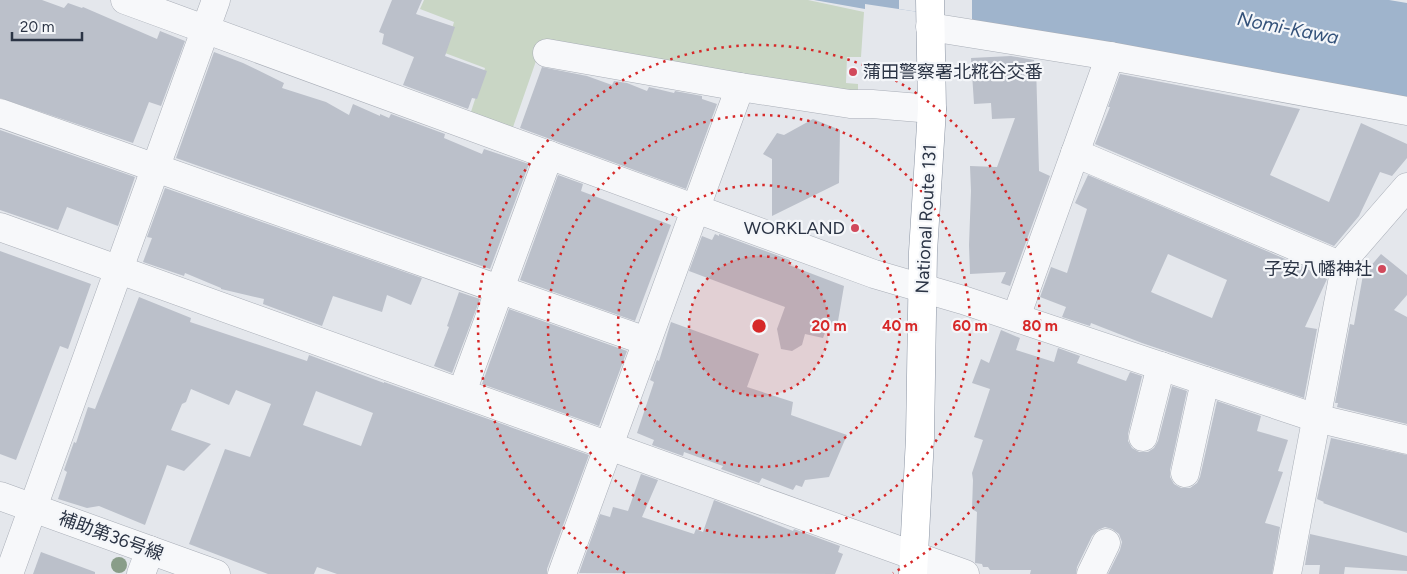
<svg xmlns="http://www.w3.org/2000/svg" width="1407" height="574" viewBox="0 0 1407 574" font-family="Figtree,'Noto Sans JP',sans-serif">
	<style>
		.green { fill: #c9d6c5 }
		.water { fill: #9fb4cc }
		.pier { fill: #e4e7ec }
		.building { fill: #bbc0ca; fill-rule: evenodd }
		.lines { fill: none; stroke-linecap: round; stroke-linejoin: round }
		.minor-casing { stroke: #a9aeb7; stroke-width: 29 }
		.highway-casing { stroke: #8b94a3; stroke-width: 29 }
		.minor { stroke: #f7f8fa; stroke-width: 28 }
		.highway { stroke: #fff; stroke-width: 28 }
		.tree { fill: #899d89 }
		.ring { fill: none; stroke: #d62828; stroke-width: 2.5; stroke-dasharray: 2.5 5 }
		.poi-dot { fill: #d1495b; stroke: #f4f6f9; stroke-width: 2 }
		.labels { text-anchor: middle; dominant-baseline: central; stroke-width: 4.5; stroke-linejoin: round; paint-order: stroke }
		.poi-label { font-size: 18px; fill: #2b3445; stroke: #f4f6f9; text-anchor: end }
		.street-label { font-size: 18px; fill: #2b3445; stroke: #f4f6f9 }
		.water-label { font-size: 19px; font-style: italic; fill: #34527a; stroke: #f4f6f9 }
		.centre { fill: #d62828; stroke: #f4f6f9; stroke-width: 2.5 }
		.ring-label { font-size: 15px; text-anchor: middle; font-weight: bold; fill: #d62828; stroke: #f4f6f9; stroke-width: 4.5; stroke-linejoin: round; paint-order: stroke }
	</style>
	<rect width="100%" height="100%" fill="#e4e7ec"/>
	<polygon class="green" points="424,0 808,0 864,12 861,57 847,57 846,83 858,84 858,90 840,93 536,61 512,130 470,115 485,68 445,53 454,22 420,9"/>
	<polygon class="water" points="814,0 1389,0 1407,3 1407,100 972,20 865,4 865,9"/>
	<polygon class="pier" points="899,0 972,0 972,20 899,9"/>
	<g class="building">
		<polygon points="0,0 42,0 64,8 68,3 82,8 83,7 157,39 160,31 185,41 161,106 149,102 133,143 0,98"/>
		<polygon points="392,0 422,0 416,14 455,27 445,56 487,71 477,99 472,98 468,109 403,85 414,57 382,44 384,34 379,32"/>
		<polygon points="214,52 243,63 284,83 282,88 326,102 349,115 353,104 380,116 380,114 389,118 391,114 445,134 444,138 482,154 484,149 529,164 490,269 176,158"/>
		<polygon points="1011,56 1034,60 1035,68 1036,65 1039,171 1050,176 1010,286 1001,283 1006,272 970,274 969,245 971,191 970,166 997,167 1015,118 992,119 991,103 974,104 971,58"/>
		<polygon points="542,67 587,76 612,85 614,81 627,83 647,91 649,87 674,93 675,91 702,96 702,99 717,104 686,189 520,128"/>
		<polygon points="1120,74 1300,109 1270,175 1329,202 1361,123 1407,144 1407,158 1392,176 1380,172 1359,216 1334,246 1095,144 1110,107 1108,107"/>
		<polygon points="813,119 840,130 839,183 772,216 772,159 763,154 777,133 784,135"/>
		<polygon points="0,130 135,177 118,226 67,207 58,230 0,210"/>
		<polygon points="558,175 583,184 581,191 671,225 635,321 520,280"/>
		<path d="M1088 175 1297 264 1327 279 1305 327 1317 329 1304 398 1142 343 1091 323 1090 326 1062 317 1066 307 1040 297 1051 267 1067 273 1087 209 1075 203ZM1168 254 1227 280 1212 318 1151 292Z"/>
		<polygon points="165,188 422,278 411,305 387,295 382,312 333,296 322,326 263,304 264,299 221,289 221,288 185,273 184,276 143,262 152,238 147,237"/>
		<polygon points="715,234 719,236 719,234 790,260 789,265 844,286 837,327 828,325 823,338 805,334 802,345 792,351 781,349 777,329 785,307 689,271 702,236 712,240"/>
		<polygon points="0,251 91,284 68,349 60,346 16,460 0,454"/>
		<polygon points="1381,254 1407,275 1407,295 1394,310 1407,317 1407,424 1337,407 1338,403 1335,403 1350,324 1354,325 1363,275"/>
		<polygon points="459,292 480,299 452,373 434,366 449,327 447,326"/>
		<path d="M139 297 191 318 190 322 307 361 309 355 384 383V382L589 455 547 569V574H337L317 567 314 574H268L189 544 225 449 250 457 271 404 236 390 229 405 191 389 186 402 182 404 171 430 211 444 184 471 167 465 145 525 99 506 87 508 58 499 67 472 64 470 74 442 76 443 88 407 95 409ZM316 391 373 413 361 446 303 425Z"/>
		<polygon points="509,309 627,351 599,426 482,384"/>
		<polygon points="671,322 759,354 747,387 793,402 791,415 847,435 829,477 805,480 802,487 796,485 793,490 762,478 759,483 721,469 723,466 684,452 683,456 652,445 654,440 637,433 654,382 650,380 657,360 659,361"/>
		<polygon points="1001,330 1020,338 1016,350 1054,362 1058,348 1080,356 1077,363 1126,381 1130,372 1142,376 1128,434 1128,441 1132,448 1139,452 1148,452 1154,448 1158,441 1172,386 1187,391 1170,470 1170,477 1174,484 1181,488 1190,488 1197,483 1200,477 1217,401 1261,416 1257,431 1288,440 1278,471 1283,472 1265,523 1280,527 1272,574 1108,574 1120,550 1122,542 1119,534 1112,529 1105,527 1098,530 1092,536 1077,567 1076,574 1030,574 1031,570 990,570 988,567 983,567 982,564 975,563 977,512 972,509 973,480 972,473 983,440 974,437 990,389 972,383 981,359 989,363"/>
		<polygon points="1331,438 1407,455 1407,533 1323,503 1324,502 1317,499"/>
		<polygon points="641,474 658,480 642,517 694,534 696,529 703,532 714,500 793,531 794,529 840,546 838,552 843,554 835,574 579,573 600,514 610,517 613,507 628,511"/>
		<polygon points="1310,534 1407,556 1407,571 1345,567 1344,574 1319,574 1320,565 1305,565"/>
		<polygon points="41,552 95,572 95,574 33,574"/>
	</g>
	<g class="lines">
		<defs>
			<g id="minor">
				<polyline points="125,0 874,274 963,300 1316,418 1407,440"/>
				<polyline points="930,27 1110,56 1407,111"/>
				<polyline points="547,53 740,87"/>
				<polyline points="0,113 646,341"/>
				<polyline points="1075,153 1344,267"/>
				<polyline points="0,227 965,574"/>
				<polyline points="1016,317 1110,56"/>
				<polyline points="462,392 549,155"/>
				<polyline points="1143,437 1161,366"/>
				<polyline points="1185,473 1205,381"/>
				<polyline points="0,496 216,574"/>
				<polyline points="9,574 216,0"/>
				<polyline points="141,574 150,550"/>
				<polyline points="562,574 740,87 850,104 872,104 932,109"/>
				<polyline points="1091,574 1106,543"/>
				<polyline points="1287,574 1347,256 1407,187"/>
			</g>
			<polyline id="highway" points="913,574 920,438 923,252 932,109 930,0"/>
		</defs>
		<use href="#minor" class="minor-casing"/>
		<use href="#highway" class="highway-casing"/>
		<use href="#minor" class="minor"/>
		<use href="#highway" class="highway"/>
	</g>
	<circle class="tree" cx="119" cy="565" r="8"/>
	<circle cx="759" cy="326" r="70" fill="#d62828" fill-opacity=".12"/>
	<g class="ring">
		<circle cx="759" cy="326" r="70"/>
		<circle cx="759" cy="326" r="141"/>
		<circle cx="759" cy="326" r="211"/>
		<path d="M625 573A281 281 0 1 1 893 573"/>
	</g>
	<g class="poi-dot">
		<circle cx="853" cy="72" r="5"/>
		<circle cx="855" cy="228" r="5"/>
		<circle cx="1382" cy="269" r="5"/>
	</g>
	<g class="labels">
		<g class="poi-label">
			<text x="863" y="72" text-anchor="start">蒲田警察署北糀谷交番</text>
			<text x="845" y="228">WORKLAND</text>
			<text x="1372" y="269">子安八幡神社</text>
		</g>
		<g class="street-label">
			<text transform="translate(926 219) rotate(-87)">National Route 131</text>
			<text transform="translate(111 536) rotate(20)">補助第36号線</text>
		</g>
		<g class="water-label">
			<text transform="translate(1288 28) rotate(11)">Nomi-Kawa</text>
		</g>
	</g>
	<circle cx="759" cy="326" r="8" class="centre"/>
	<g class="ring-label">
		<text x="829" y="331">20 m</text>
		<text x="900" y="331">40 m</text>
		<text x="970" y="331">60 m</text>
		<text x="1040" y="331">80 m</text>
	</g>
	<path d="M12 32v8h70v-8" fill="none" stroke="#2b3445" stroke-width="2.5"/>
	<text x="20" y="32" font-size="15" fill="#2b3445" stroke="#f4f6f9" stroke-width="4" paint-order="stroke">20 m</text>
</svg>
